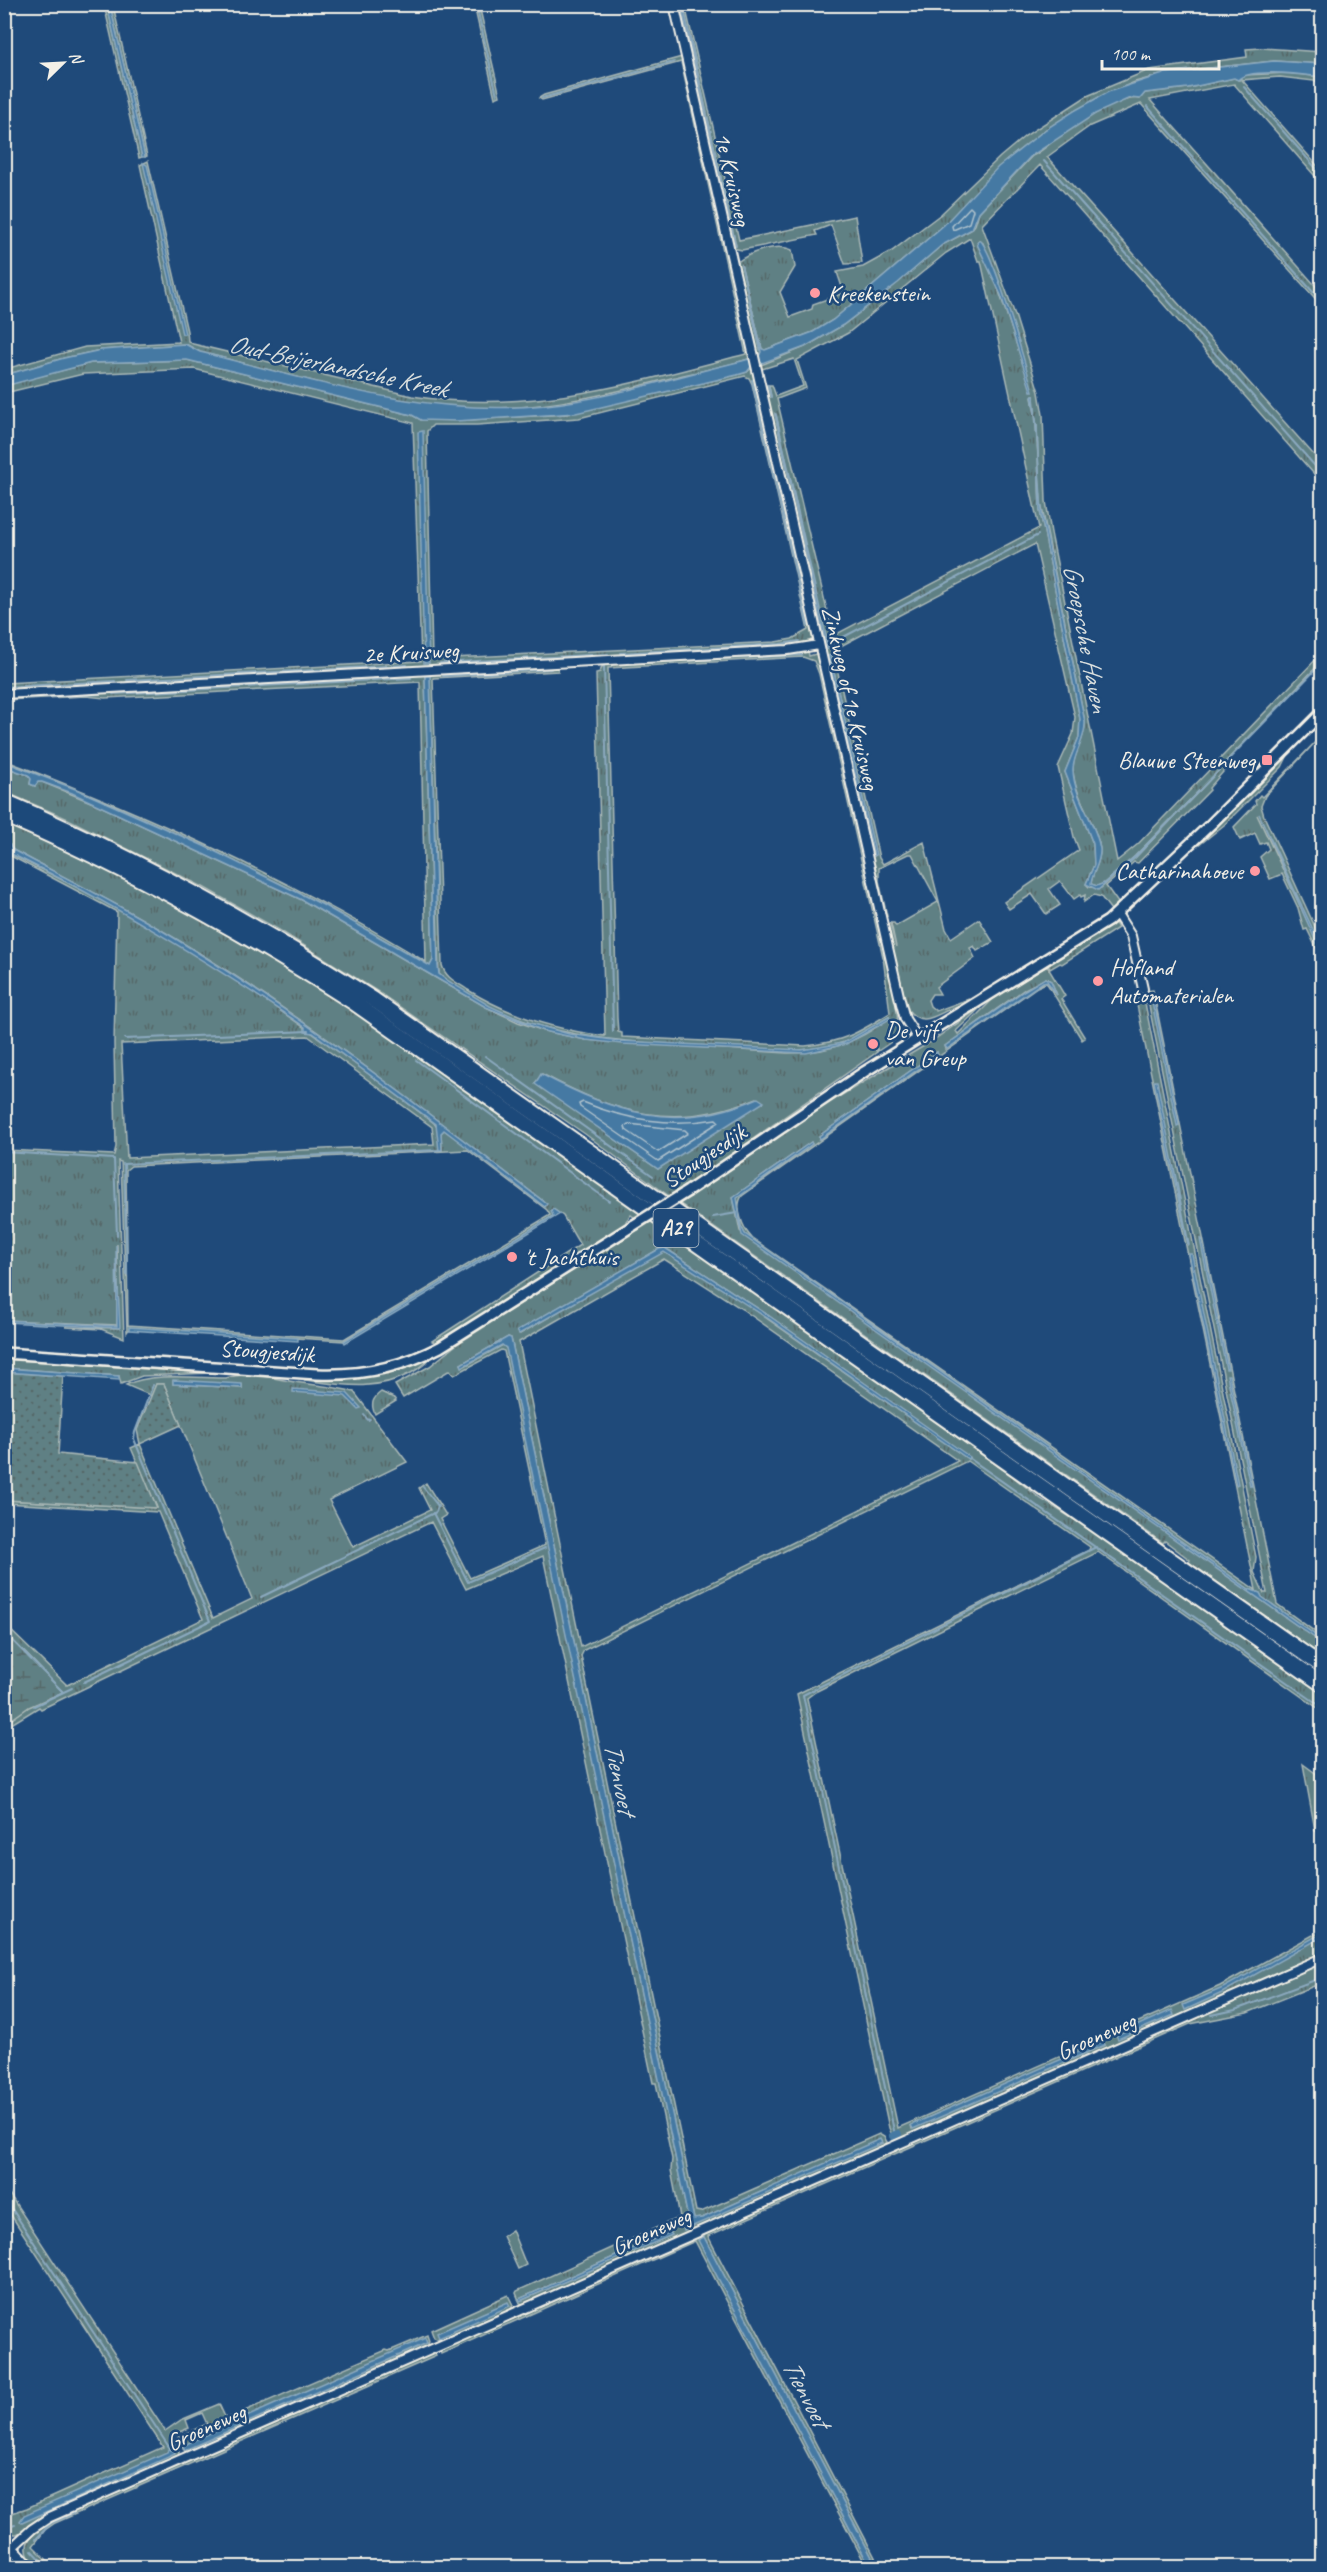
<svg xmlns="http://www.w3.org/2000/svg" width="1327" height="2572" viewBox="0 0 1327 2572" font-family="Caveat,sans-serif">
	<style>
		.grass { fill: url(#grass-tufts); stroke: #aab8b6; stroke-width: 1.5; fill-rule: evenodd }
		.wetland { fill: url(#wetland-marsh); stroke: #aab8b6; stroke-width: 1.5 }
		.garden { fill: url(#garden-dots); stroke: #aab8b6; stroke-width: 1.5 }
		.water { fill: #4579a3; stroke: #8ba9bf; stroke-width: 1.5 }
		.lines { fill: none; stroke-linecap: round; stroke-linejoin: round }
		.shore { stroke: #aec1cc; stroke-width: 1.5 }
		.stream { stroke: #8ba9bf; stroke-width: 2 }
		.canal { stroke: #4579a3; stroke-width: 8 }
		.minor-casing { stroke: #f4f1e8; stroke-width: 12 }
		.tertiary-casing { stroke: #f4f1e8; stroke-width: 14 }
		.secondary-casing { stroke: #f4f1e8; stroke-width: 15 }
		.motorway-casing { stroke: #f4f1e8; stroke-width: 18 }
		.minor { stroke: #1f4a7a; stroke-width: 8 }
		.tertiary { stroke: #1f4a7a; stroke-width: 9 }
		.secondary { stroke: #1f4a7a; stroke-width: 10 }
		.motorway { stroke: #1f4a7a; stroke-width: 14 }
		.tertiary-bridge-casing { stroke: #f4f1e8; stroke-width: 14; stroke-linecap: butt }
		.tertiary-bridge { stroke: #1f4a7a; stroke-width: 9 }
		.poi-dot { fill: #ff9aa2; stroke: #1f4a7a; stroke-width: 2 }
		.labels { text-anchor: middle; dominant-baseline: central; stroke-width: 5; stroke-linejoin: round; paint-order: stroke }
		.shield { fill: #1f4a7a; stroke: #b4bfc7; stroke-width: 1.5 }
		.shield-label { font-size: 22px; font-weight: bold; fill: #f4f1e8 }
		.street-label { font-size: 24px; fill: #f4f1e8; stroke: #1f4a7a }
		.poi-label { font-size: 24px; fill: #f4f1e8; stroke: #1f4a7a; text-anchor: start }
		.water-label { font-size: 26px; font-style: italic; fill: #dadfde; stroke: #1f4a7a }
	</style>
	<defs>
		<pattern id="grass-tufts" width="24" height="20" patternUnits="userSpaceOnUse" patternTransform="scale(1.5)"><rect width="24" height="20" fill="#5f8084"/><path d="M3 7l-1-3M5 7V3M7 7l1-3M15 17l-1-3M17 17v-4M19 17l1-3" fill="none" stroke="#556768"/></pattern>
		<pattern id="wetland-marsh" width="20" height="14" patternUnits="userSpaceOnUse" patternTransform="scale(1.5)"><rect width="20" height="14" fill="#5f8084"/><path d="M1 5h8M5 5V1M11 12h8M15 12V8" fill="none" stroke="#556768"/></pattern>
		<pattern id="garden-dots" width="8" height="8" patternUnits="userSpaceOnUse" patternTransform="scale(1.5)"><rect width="8" height="8" fill="#5f8084"/><path d="M2 2h.1M6 6h.1" fill="none" stroke="#556768" stroke-width="1.8" stroke-linecap="round"/></pattern>
	</defs>
	<rect width="100%" height="100%" fill="#1f4a7a"/>
	<filter id="ink" filterUnits="userSpaceOnUse"><feTurbulence type="fractalNoise" baseFrequency=".0167" numOctaves="2"/><feDisplacementMap in="SourceGraphic" scale="12" xChannelSelector="R" yChannelSelector="G"/><feConvolveMatrix kernelMatrix="1 2 1 2 8 2 1 2 1" color-interpolation-filters="sRGB"/></filter>
	<g filter="url(#ink)">
		<g class="grass">
			<polygon points="104,5 107,5 142,157 139,158"/>
			<polygon points="110,5 113,5 147,156 145,157"/>
			<polygon points="474,5 479,5 500,96 495,98"/>
			<polygon points="677,5 681,5 736,246 683,5 685,5 739,240 855,216 862,263 845,264 831,225 815,231 817,235 742,250 732,248"/>
			<path d="M1262 48 1322 52V64L1274 61 1172 72 1135 82 1099 97 1046 129 1007 160 944 225 833 320 813 332 765 350 762 349 741 264 761 352 759 356 756 352 736 263C749 253 776 242 792 250L795 267 780 292 790 317 812 309 813 304 844 293 837 272 863 267 892 251 941 214 1000 157 1025 136 1087 96 1149 70 1247 57 1246 49Z"/>
			<path d="M682 57 751 358C725 367 698 371 671 378 598 397 524 414 448 406 364 398 281 372 200 352L186 344 101 350 64 358 5 375V369L85 347 179 342 140 165 148 161 187 331 188 341 193 344 412 396C530 415 634 383 746 354L681 62 542 100 539 98 544 95Z"/>
			<path d="M1288 73 1322 77V82L1280 77 1242 80 1322 171V184L1234 84 1150 100 1322 293V306L1141 104 1090 126 1047 157 1322 464V483L1040 165 982 225 1015 315 1039 392 1043 415 1046 501 1051 533 1117 861 1138 844 1322 653V661L1227 760 1230 764 1209 788 1210 790 1138 863 1134 862 1106 886 1119 904 1111 910 1101 897 1094 895 1084 902 1085 895 1081 897 1080 895 1074 899 1060 881 1049 889 1060 905 1046 914 1032 894 1009 909 1004 902 1079 850 1074 837 1058 767 1073 734 1075 717 1035 544 833 650 879 858 883 864 924 842 946 929 951 938 979 919 993 942 977 951 974 946 970 948 975 958 936 987 940 994H932L928 1000 930 1006 936 1011 969 999C962 1004 956 1006 948 1010 933 1017 921 1026 908 1010L886 925 890 923 896 947 891 923H894L896 926 938 902 912 854H908L879 868V881L887 916 884 915 764 387 767 385 771 397 769 385H772L776 396 803 386 794 359 762 369 761 365 805 347 843 325 889 290 942 245 971 230 975 225 979 212 1032 156C1040 153 1049 144 1057 138 1074 126 1122 94 1140 99L1145 93 1188 88 1234 78 1239 80 1244 75ZM970 238 978 261H981L1039 528 833 636 777 399 806 388 797 360 848 333 946 253ZM979 240 983 243 1017 337 1032 391 997 285 978 246ZM1034 396 1041 503 1085 722C1086 740 1072 753 1073 770 1075 799 1096 821 1100 849 1101 862 1092 872 1091 884L1097 886 1103 884 1135 856 1223 766 1135 858 1101 888 1089 887 1086 884 1094 865 1093 844 1065 772 1079 737 1080 719 1040 511 1037 426 1032 397ZM775 414 776 415 828 649H827ZM830 655 875 855 874 856 829 656Z"/>
			<path d="M187 360 412 415 421 420H469L568 414 737 375 747 372 753 367 813 638 810 641 790 647 124 685 122 682 119 684 5 692V683L421 661 413 423 194 369 83 374 5 393 6 385 91 363ZM745 376 749 378 752 384 808 630 792 639 775 642 432 659 427 431 433 425H477L579 418Z"/>
			<path d="M795 651H808L809 656 816 654 819 660 896 1003 899 1033 894 1040 878 1051 873 1041 870 1042 877 1052 683 1188 693 1195 825 1105 929 1043 981 1007 956 1031 958 1034 994 998 1047 966 1065 996 1061 999 1085 1038 1082 1040 1048 985 1046 983 1037 987 742 1196C734 1207 743 1229 752 1238L1256 1590 1136 1000 1142 996 1145 1003 1256 1557 1254 1572 1264 1593H1267L1146 991 1153 990 1277 1604 1322 1637V1640L1262 1597 1260 1593 1249 1589 745 1234 741 1226 737 1198 812 1144 811 1142 733 1197 740 1231 1322 1643V1656L1189 1562 1190 1560 1165 1541 1163 1543 1139 1526 669 1196 585 1134 375 990 279 930 203 887 68 819 5 792V767L28 775 31 778 30 784 35 786 38 782H42L98 805 302 900 486 1007 518 1022 544 1031 586 1040 787 1053C820 1053 847 1046 875 1028 880 1025 887 1021 889 1017 873 1025 859 1038 841 1043 801 1055 758 1049 718 1047 618 1041 521 1041 439 974L430 676H425L433 960 430 966 323 905 204 846 78 790 5 762 4 760C150 816 293 880 426 962L420 682 105 698 86 696 5 700V695L108 693 109 691 411 673 420 675 558 665V671L433 678 442 965C445 978 458 983 468 990 510 1016 556 1030 605 1036L596 673 600 672 603 664ZM803 657 814 661 819 674 883 957 890 1013C858 1033 843 1042 805 1046L622 1037V1033L618 1032 617 1018 608 668ZM1046 978 1051 981 1057 995 1048 982 1045 981 946 1049 945 1046 1025 989ZM937 1052 938 1055 820 1139 819 1136ZM542 1074C617 1114 675 1132 757 1098L658 1169 535 1083Z"/>
			<polygon points="1322,735 1265,796 1261,806 1264,816 1322,942 1322,949 1257,815 1320,948 1322,960 1307,929 1304,930 1298,908 1282,874 1270,879 1260,857 1269,849 1266,842 1260,844 1255,833 1240,840 1234,827 1256,804 1255,801 1260,795 1262,797"/>
			<polygon points="1287,757 1282,767 1224,825 1198,846"/>
			<path d="M5 824C127 876 244 940 355 1012 429 1061 501 1114 573 1165 720 1268 865 1372 1012 1476L1041 1499 1086 1527 1322 1694V1711L1098 1552 815 1692 807 1698 898 2128 1220 1986 1322 1930V1953L895 2142 889 2128 797 1694 1089 1550 1090 1547 967 1461 584 1650 581 1656 696 2211 701 2212 879 2134 884 2137 887 2142 884 2146 525 2305 520 2303 516 2293 517 2291 680 2217 671 2170 672 2159 656 2083H653L543 1556 466 1589 431 1522 41 1709 39 1707 5 1728V1724L29 1706 63 1692 5 1632 4 1624 67 1685 203 1619 158 1512 5 1503V1500L157 1508 131 1448 140 1444 213 1618 252 1599 164 1384H156L152 1396 126 1385C150 1372 199 1378 226 1378 251 1370 277 1380 302 1383 319 1386 337 1387 354 1392L407 1462 329 1500 353 1547 430 1510 419 1488 426 1483 446 1515 440 1519 470 1578 545 1545 504 1351 501 1350 454 1375 450 1370 403 1398 395 1385 430 1366 457 1344 645 1225 631 1215 626 1221 627 1223 436 1343 432 1341 580 1245 563 1216 553 1209V1216L344 1341 130 1328 127 1332 121 1162 118 1161 124 1338 101 1329 65 1327 119 1328 117 1244V1325L5 1320V1150L114 1155 116 1147 114 1043 117 912 5 853V851C42 870 81 889 118 909 229 971 333 1046 434 1123L439 1130V1150H442L441 1133 444 1130 547 1204C430 1115 316 1025 191 948 133 912 72 881 11 849L10 845 5 842ZM308 1036 432 1127 434 1144 127 1158 121 1044ZM468 1150 547 1210 550 1215 344 1339 128 1325 126 1170 131 1166ZM665 1248 765 1313 970 1458 968 1459 745 1303 663 1251 520 1334 518 1331 659 1249ZM664 1259 742 1309 958 1461 581 1647 519 1342ZM508 1337 511 1338 694 2219 702 2218 880 2140 882 2143 683 2227 688 2223V2218L507 1349 503 1345 463 1367 461 1364ZM173 1381 242 1385V1388L173 1384ZM1103 2042 1104 2045 912 2129 911 2125ZM670 2232 671 2235 523 2300 519 2299Z"/>
			<polygon points="1115,923 1118,928 1062,964 1060,963 1050,969 1048,965"/>
			<polygon points="4,1359 210,1373 142,1376 121,1384 119,1376 5,1368"/>
			<path d="M429 1359C426 1364 418 1369 411 1373 375 1392 342 1385 304 1380L366 1377Z"/>
			<path d="M381 1392 394 1398 396 1401 375 1414C370 1404 373 1398 381 1392Z"/>
			<polygon points="1303,1764 1322,1778 1322,1834 1319,1834 1315,1830"/>
			<polygon points="1319,1963 1322,1963 1322,1994 1319,1984 1247,2013 1190,2024 708,2236 880,2567 877,2567 704,2237 699,2240 870,2567 867,2567 695,2241 441,2354 440,2349"/>
			<polygon points="4,2186 165,2431 181,2420 219,2404 226,2419 386,2350 389,2351 427,2335 429,2341 427,2348 186,2454 178,2437 207,2424 202,2413 186,2420 189,2428 172,2435 179,2452 178,2457 54,2512 17,2534 5,2534 5,2513 6,2515 27,2508 163,2447 5,2206"/>
			<polygon points="512,2230 526,2265 518,2269 503,2236"/>
			<polygon points="508,2295 513,2305 510,2311 442,2341 434,2338 431,2330"/>
			<path d="M434 2351 436 2356 55 2523 45 2530 33 2546 54 2567H37C14 2544 34 2531 56 2518Z"/>
		</g>
		<polygon class="wetland" points="4,1632 63,1692 29,1707 5,1724"/>
		<g class="garden">
			<polygon points="4,1372 63,1376 58,1454 138,1462 157,1508 5,1500"/>
			<polygon points="156,1384 164,1384 181,1425 140,1444 137,1430"/>
		</g>
		<g class="water">
			<polygon points="107,5 110,5 145,157 142,157"/>
			<polygon points="681,5 683,5 736,246"/>
			<path d="M1274 61 1322 64V77C1305 75 1248 67 1238 80L1234 78 1188 88 1145 93 1140 99 1130 98 1095 114 1031 156 979 212 972 229 942 245 898 283 843 325 805 347 751 367 747 372 737 375 576 413 456 421 421 420 412 415 187 360 91 363 5 386V375L64 358 101 350 185 344 200 352C312 380 428 418 546 405 612 398 677 376 742 361L759 356 761 352 741 264 762 349 765 350 813 332 833 320 944 225 998 167 1046 129 1074 111 1108 92 1166 73Z"/>
			<polygon points="143,163 147,165 185,334 182,334"/>
			<path d="M980 240C995 254 1025 364 1033 391H1031L1001 295 978 246 977 242Z"/>
			<path d="M1032 396H1034L1042 512 1085 722C1086 740 1073 753 1073 770 1074 799 1096 821 1100 849 1101 863 1092 872 1091 884L1097 886 1104 883 1135 856 1223 766 1135 858 1098 890 1086 884 1094 865 1093 844 1065 772 1079 737 1080 719 1040 511 1037 426Z"/>
			<polygon points="775,414 776,414 829,649 827,649"/>
			<polygon points="423,431 429,663 424,663 418,432"/>
			<polygon points="830,655 876,855 874,856 828,656"/>
			<polygon points="425,676 430,676 438,966 439,974 445,979 490,1006 523,1021 569,1034 620,1041 802,1050 843,1043 889,1017 890,1019 846,1044 806,1053 622,1044 586,1040 544,1031 486,1007 302,900 72,793 42,782 38,782 35,786 30,784 31,779 28,775 5,767 5,762 78,790 204,846 323,905 430,966 433,960"/>
			<polygon points="1259,814 1322,949 1322,955"/>
			<path d="M4 842 10 845 13 850C73 882 134 912 192 949 316 1026 431 1115 547 1204L545 1207 444 1130 441 1133 442 1150H439L436 1124 313 1033 305 1032V1027C208 962 110 901 5 851Z"/>
			<polygon points="1045,978 1051,981 1057,995 1047,981 1043,982 947,1049 945,1046 1025,990"/>
			<polygon points="1152,992 1179,1125 1177,1126 1150,993"/>
			<polygon points="937,1052 938,1055 820,1139 819,1136"/>
			<path d="M541 1074C615 1113 677 1134 758 1098L764 1102 658 1169 535 1084Z"/>
			<polygon points="1154,1081 1157,1081 1189,1245 1188,1245"/>
			<polygon points="811,1142 812,1144 737,1198 741,1226 745,1234 1249,1589 1260,1593 1262,1597 1322,1640 1322,1643 742,1235 733,1197"/>
			<polygon points="553,1209 560,1214 345,1343 344,1341 553,1216 551,1211"/>
			<polygon points="1200,1239 1202,1239 1228,1369 1226,1369"/>
			<polygon points="116,1245 120,1328 5,1322 5,1320 117,1326"/>
			<polygon points="665,1248 765,1313 970,1457 968,1459 769,1319 664,1252 519,1334 517,1331 659,1249"/>
			<polygon points="1189,1254 1192,1254 1238,1484 1236,1485"/>
			<polygon points="129,1327 298,1338 298,1341 129,1330"/>
			<polygon points="508,1337 511,1338 694,2219 702,2218 880,2139 882,2143 684,2230 683,2227 688,2223 688,2218 506,1348 502,1345 462,1367 461,1364"/>
			<polygon points="4,1368 119,1376 119,1380 5,1372"/>
			<polygon points="1227,1375 1229,1375 1252,1486 1250,1486"/>
			<polygon points="173,1380 242,1384 242,1388 173,1384"/>
			<polygon points="293,1389 347,1393 361,1408 358,1409 345,1396 293,1392"/>
			<polygon points="1322,1933 1322,1937 1222,1993 1185,2010 1183,2005 1223,1988"/>
			<polygon points="1172,2010 1174,2015 1118,2039 1116,2035"/>
			<polygon points="1103,2041 1104,2045 913,2129 911,2125"/>
			<polygon points="670,2232 672,2235 520,2301 519,2299"/>
			<polygon points="704,2237 877,2567 870,2567 698,2240"/>
			<polygon points="508,2302 510,2306 439,2338 437,2333"/>
			<polygon points="425,2338 427,2343 185,2450 183,2446 192,2441"/>
			<polygon points="171,2447 175,2454 22,2523 20,2521 24,2515 167,2452"/>
		</g>
		<g class="lines">
			<g class="shore">
				<polygon points="970,207 973,210 969,223 953,230 952,226"/>
				<path d="M583 1102C625 1120 672 1127 716 1119L719 1122 658 1161 580 1107 579 1104Z"/>
				<polygon points="628,1124 685,1130 688,1133 658,1152 626,1130 625,1126"/>
			</g>
			<g class="stream">
				<polyline points="476,4 497,95"/>
				<polyline points="1244,87 1322,175"/>
				<polyline points="542,98 674,62"/>
				<polyline points="1147,106 1322,302"/>
				<polyline points="1044,161 1322,474"/>
				<polyline points="752,380 808,626"/>
				<polyline points="768,385 771,397"/>
				<polyline points="834,642 1038,535"/>
				<polyline points="620,653 780,644 799,641"/>
				<polyline points="440,663 608,654"/>
				<polyline points="617,664 802,655"/>
				<polyline points="604,666 613,1031"/>
				<polyline points="443,676 551,669"/>
				<polyline points="127,680 407,665"/>
				<polyline points="4,687 115,681"/>
				<polyline points="113,694 411,678"/>
				<polyline points="4,699 100,694"/>
				<polyline points="1222,766 1322,663"/>
				<polyline points="125,1039 308,1031"/>
				<polyline points="485,1056 653,1176"/>
				<polyline points="416,1060 609,1201"/>
				<polyline points="4,1152 114,1159 117,1235"/>
				<polyline points="123,1164 439,1150"/>
				<polyline points="124,1164 127,1275"/>
				<polyline points="713,1217 737,1213"/>
				<polyline points="364,1415 368,1420 370,1419"/>
				<polyline points="969,1458 1322,1707"/>
				<polyline points="433,1513 468,1582 545,1548"/>
				<polyline points="261,1597 436,1512 438,1506 423,1487"/>
				<polyline points="4,1632 63,1692"/>
				<polyline points="84,1682 210,1621 134,1439 135,1432 153,1385"/>
				<polyline points="34,1706 72,1688"/>
				<polyline points="1212,2015 1235,2010 1318,1979 1322,1982"/>
				<polyline points="895,2135 803,1695 1096,1547"/>
				<polyline points="4,2197 171,2450"/>
				<polyline points="4,2523 8,2526 15,2524"/>
				<polyline points="36,2539 51,2523 74,2513"/>
				<polyline points="32,2550 49,2568"/>
			</g>
			<polyline class="canal" points="893,2136 898,2134"/>
			<defs>
				<g id="minor">
					<polyline points="674,4 899,996 905,1019 918,1039"/>
					<polyline points="4,694 788,650 819,645"/>
					<polyline points="1117,914 1131,936 1143,989"/>
					<polyline points="4,2555 32,2529 50,2517 1322,1958"/>
					<polyline points="4,2561 11,2568"/>
				</g>
				<g id="tertiary">
					<polyline points="688,1191 864,1072 1108,921 1211,824 1322,713"/>
					<path d="M4 1353 317 1374C360 1376 402 1367 440 1347L634 1225"/>
				</g>
				<polyline id="secondary" points="4,2540 31,2568"/>
				<g id="motorway">
					<path d="M4 801C134 857 256 924 374 1000L1322 1666"/>
					<path d="M4 815C126 867 242 931 353 1002L1322 1684"/>
				</g>
			</defs>
			<use href="#minor" class="minor-casing"/>
			<use href="#tertiary" class="tertiary-casing"/>
			<use href="#secondary" class="secondary-casing"/>
			<use href="#motorway" class="motorway-casing"/>
			<use href="#minor" class="minor"/>
			<use href="#tertiary" class="tertiary"/>
			<use href="#secondary" class="secondary"/>
			<use href="#motorway" class="motorway"/>
			<defs>
				<polyline id="tertiary-bridge" points="634,1225 688,1191"/>
			</defs>
			<use href="#tertiary-bridge" class="tertiary-bridge-casing"/>
			<use href="#tertiary-bridge" class="tertiary-bridge"/>
		</g>
	</g>
	<g class="poi-dot">
		<circle cx="815" cy="293" r="6"/>
		<rect x="1261" y="754" width="12" height="12" rx="3"/>
		<circle cx="1255" cy="871" r="6"/>
		<circle cx="1098" cy="981" r="6"/>
		<circle cx="873" cy="1044" r="6"/>
		<circle cx="512" cy="1257" r="6"/>
	</g>
	<g class="labels">
		<rect class="shield" x="653.5" y="1209" width="45" height="38" rx="4.5"/>
		<g class="shield-label">
			<text x="676" y="1228">A29</text>
		</g>
		<g class="street-label">
			<text transform="translate(733 179) rotate(77)">1e Kruisweg</text>
			<text transform="translate(411 652) rotate(-3)">2e Kruisweg</text>
			<text transform="translate(851 698) rotate(77)">Zinkweg of 1e Kruisweg</text>
			<text transform="translate(704 1156) rotate(-34)">Stougjesdijk</text>
			<text transform="translate(267 1351) rotate(4)">Stougjesdijk</text>
			<text transform="translate(1096 2036) rotate(-24)">Groeneweg</text>
			<text transform="translate(651 2231) rotate(-24)">Groeneweg</text>
			<text transform="translate(206 2427) rotate(-24)">Groeneweg</text>
		</g>
		<g class="poi-label">
			<text x="827" y="293">Kreekenstein</text>
			<text x="1255" y="760" text-anchor="end">Blauwe Steenweg</text>
			<text x="1243" y="871" text-anchor="end">Catharinahoeve</text>
			<text x="1110" y="967">Hofland<tspan x="1110" dy="28">Automaterialen</tspan></text>
			<text x="885" y="1030">De vijf<tspan x="885" dy="28">van Greup</tspan></text>
			<text x="524" y="1257">'t Jachthuis</text>
		</g>
		<g class="water-label">
			<text transform="translate(338 366) rotate(12)">Oud-Beijerlandsche Kreek</text>
			<text transform="translate(1086 638) rotate(79)">Groepsche Haven</text>
			<text transform="translate(620 1778) rotate(78)">Tienvoet</text>
			<text transform="translate(806 2393) rotate(62)">Tienvoet</text>
		</g>
	</g>
	<rect width="1327" height="2572" fill="none" stroke="#1f4a7a" stroke-width="24"/>
	<rect x="12" y="12" width="1303" height="2548" fill="none" stroke="#f4f1e8" stroke-width="2" filter="url(#ink)"/>
	<g transform="translate(63 63) rotate(66)" stroke="#1f4a7a" stroke-width="4.5" paint-order="stroke">
	<path d="M0-4.5L10 22L0 15L-10 22Z" fill="#f4f1e8"/>
	<text y="-9" font-size="16" font-weight="bold" text-anchor="middle" fill="#f4f1e8">N</text>
	</g>
	<path d="M1102 60v9h117v-9" fill="none" stroke="#f4f1e8" stroke-width="3"/>
	<text x="1111" y="60" font-size="18" fill="#f4f1e8" stroke="#1f4a7a" stroke-width="4.5" paint-order="stroke">100 m</text>
</svg>
